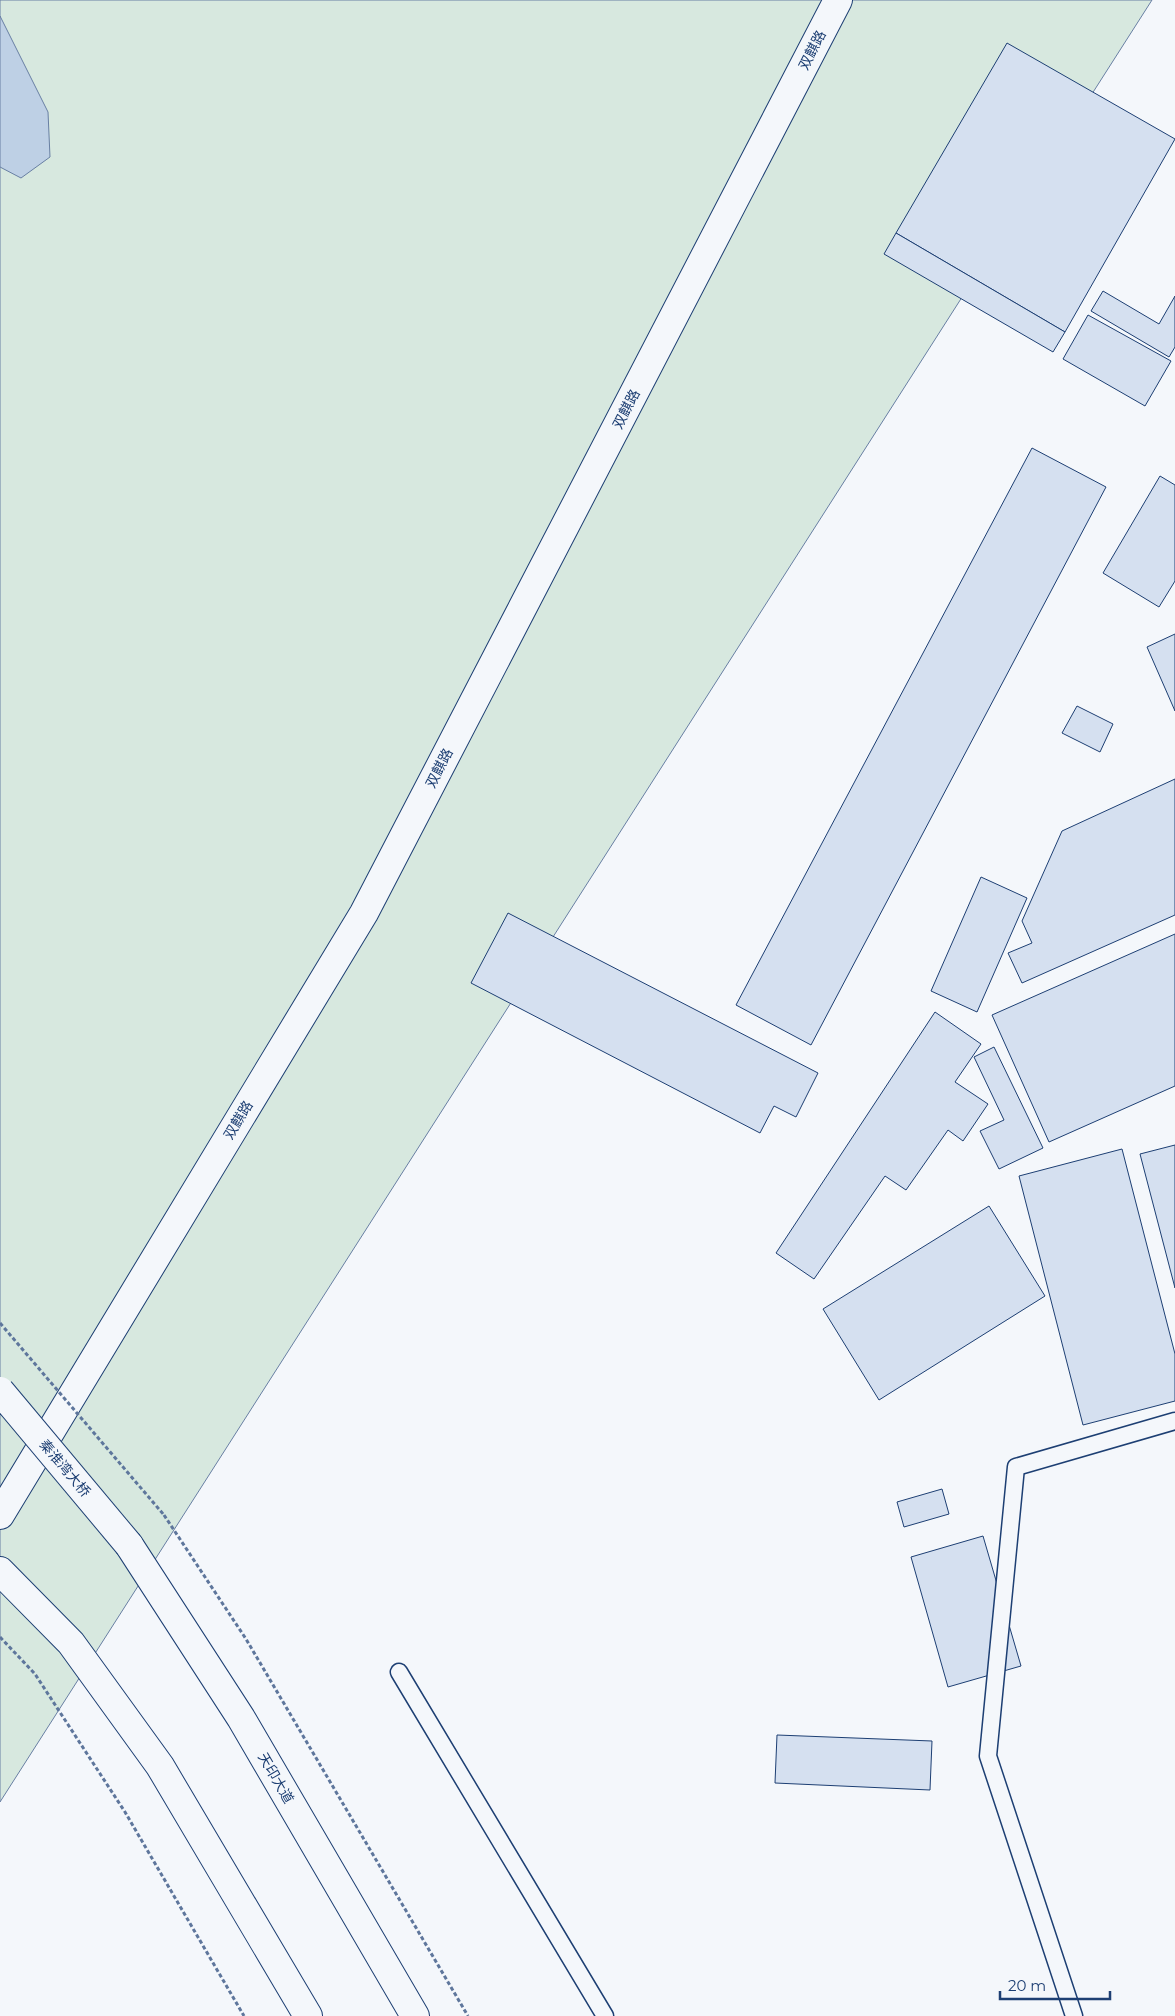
<svg xmlns="http://www.w3.org/2000/svg" width="1175" height="2016" viewBox="0 0 1175 2016" font-family="Montserrat,'Noto Sans SC',sans-serif">
	<style>
		.green { fill: #d7e8df; stroke: #687fa3 }
		.water { fill: #bed0e5; stroke: #687fa3 }
		.building { fill: #d5e0f0; stroke: #1d3f73 }
		.lines { fill: none; stroke-linecap: round; stroke-linejoin: round }
		.lane-casing { stroke: #1d3f73; stroke-width: 19 }
		.street-casing { stroke: #1d3f73; stroke-width: 30 }
		.primary-casing { stroke: #1d3f73; stroke-width: 30 }
		.path { stroke: #5e769c; stroke-width: 3; stroke-dasharray: 4 2.5; stroke-linecap: butt }
		.lane { stroke: #f4f7fb; stroke-width: 16 }
		.street { stroke: #f4f7fb; stroke-width: 28 }
		.primary { stroke: #f4f7fb; stroke-width: 28 }
		.primary-bridge-casing { stroke: #1d3f73; stroke-width: 30; stroke-linecap: butt }
		.path-bridge { stroke: #5e769c; stroke-width: 3; stroke-dasharray: 4 2.5; stroke-linecap: butt }
		.primary-bridge { stroke: #f4f7fb; stroke-width: 28 }
		.labels { text-anchor: middle; dominant-baseline: central; stroke-width: 4; stroke-linejoin: round; paint-order: stroke }
		.street-label { font-size: 14px; fill: #1d3f73; stroke: #f4f7fb }
	</style>
	<rect width="100%" height="100%" fill="#f4f7fb"/>
	<polygon class="green" points="0,0 1152,0 0,1802"/>
	<polygon class="water" points="0,16 48,112 50,157 21,178 0,167"/>
	<g class="building">
		<polygon points="1007,43 1175,139 1065,332 896,233"/>
		<polygon points="896,233 1065,332 1053,352 884,254"/>
		<polygon points="1103,291 1159,324 1175,296 1175,347 1169,357 1091,311"/>
		<polygon points="1088,315 1171,361 1145,406 1063,359"/>
		<polygon points="1032,448 1106,487 811,1045 736,1005"/>
		<polygon points="1160,476 1175,485 1175,581 1159,607 1103,573"/>
		<polygon points="1175,634 1175,711 1147,647"/>
		<polygon points="1077,706 1113,724 1100,752 1062,733"/>
		<polygon points="1175,779 1175,915 1022,983 1008,953 1032,943 1022,921 1062,831"/>
		<polygon points="981,877 1027,898 977,1012 931,991"/>
		<polygon points="508,913 818,1073 796,1117 774,1106 760,1133 471,983"/>
		<polygon points="1175,934 1175,1086 1049,1142 992,1015"/>
		<polygon points="935,1012 981,1044 955,1082 988,1104 963,1141 948,1130 906,1190 885,1176 814,1279 776,1253"/>
		<polygon points="994,1047 1043,1148 999,1169 980,1131 1004,1120 974,1057"/>
		<polygon points="1175,1145 1175,1288 1140,1154"/>
		<polygon points="1122,1149 1175,1354 1175,1401 1083,1425 1019,1176"/>
		<polygon points="989,1206 1045,1296 879,1400 823,1309"/>
		<polygon points="942,1489 949,1514 904,1527 897,1502"/>
		<polygon points="983,1536 1021,1666 948,1687 911,1557"/>
		<polygon points="777,1735 932,1741 930,1790 775,1783"/>
	</g>
	<g class="lines">
		<defs>
			<g id="lane">
				<polyline points="399,1672 605,2016"/>
				<polyline points="1074,2016 988,1756 1016,1467 1175,1421"/>
			</g>
			<polyline id="street" points="0,1515 364,913 838,0"/>
			<g id="primary">
				<polyline points="129,1545 241,1718 415,2016"/>
				<polyline points="0,1571 71,1643 160,1766 308,2016"/>
			</g>
		</defs>
		<use href="#lane" class="lane-casing"/>
		<use href="#street" class="street-casing"/>
		<use href="#primary" class="primary-casing"/>
		<g class="path">
			<polyline points="164,1515 246,1639 468,2016"/>
			<polyline points="0,1637 35,1674 125,1812 244,2016"/>
		</g>
		<use href="#lane" class="lane"/>
		<use href="#street" class="street"/>
		<use href="#primary" class="primary"/>
		<defs>
			<polyline id="primary-bridge" points="0,1391 129,1545"/>
		</defs>
		<use href="#primary-bridge" class="primary-bridge-casing"/>
		<polyline class="path-bridge" points="0,1323 164,1515"/>
		<use href="#primary-bridge" class="primary-bridge"/>
	</g>
	<g class="labels">
		<g class="street-label">
			<text transform="translate(812 50) rotate(-63)">双麒路</text>
			<text transform="translate(626 409) rotate(-63)">双麒路</text>
			<text transform="translate(439 768) rotate(-63)">双麒路</text>
			<text transform="translate(238 1120) rotate(-59)">双麒路</text>
			<text transform="translate(65 1468) rotate(50)">秦淮湾大桥</text>
			<text transform="translate(276 1778) rotate(60)">天印大道</text>
		</g>
	</g>
	<path d="M1000 1991v8h110v-8" fill="none" stroke="#1d3f73" stroke-width="2.5"/>
	<text x="1008" y="1991" font-size="15" fill="#1d3f73" stroke="#f4f7fb" stroke-width="4" paint-order="stroke">20 m</text>
</svg>
